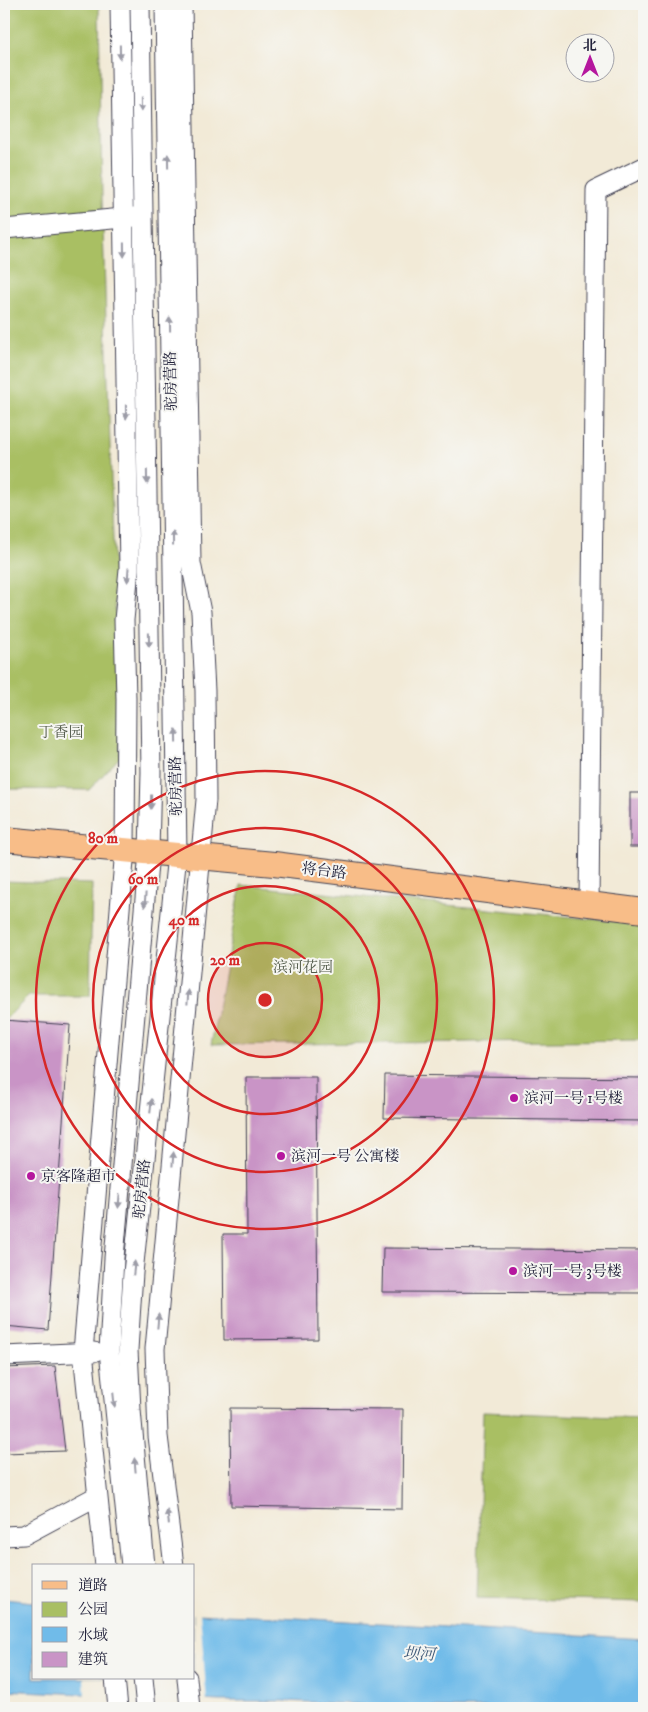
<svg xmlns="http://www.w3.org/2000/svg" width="648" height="1712" viewBox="0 0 648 1712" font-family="'IM FELL DW Pica','Noto Serif SC',serif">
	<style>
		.green { fill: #a9bf63; stroke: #66704f }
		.water { fill: #70bbe9; stroke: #496e92 }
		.pier { fill: #f2ead7 }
		.building { fill: #c994c6 }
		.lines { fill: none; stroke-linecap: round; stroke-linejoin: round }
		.minor-casing { stroke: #414052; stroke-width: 21 }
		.major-casing { stroke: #414052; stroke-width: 26 }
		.minor { stroke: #fff; stroke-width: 19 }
		.major { stroke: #f8bd88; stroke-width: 24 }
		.oneway { fill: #9c9ca7 }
		.ring { fill: none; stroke: #d62828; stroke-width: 2.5 }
		.poi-dot { fill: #b5179e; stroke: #f6f6f2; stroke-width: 2 }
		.labels { text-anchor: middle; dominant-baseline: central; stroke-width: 4; stroke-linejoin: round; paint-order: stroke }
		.street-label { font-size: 15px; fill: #22223b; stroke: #f6f6f2 }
		.park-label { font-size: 15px; fill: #515949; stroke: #f6f6f2 }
		.poi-label { font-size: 15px; fill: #22223b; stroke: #f6f6f2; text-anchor: start }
		.water-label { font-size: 16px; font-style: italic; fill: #3d5878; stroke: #f6f6f2 }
		.centre { fill: #d62828; stroke: #f6f6f2; stroke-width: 2.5 }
		.ring-label { font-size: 15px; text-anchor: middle; font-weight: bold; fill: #d62828; stroke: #f6f6f2; stroke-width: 4; stroke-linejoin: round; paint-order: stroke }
	</style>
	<rect width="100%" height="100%" fill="#f6f6f2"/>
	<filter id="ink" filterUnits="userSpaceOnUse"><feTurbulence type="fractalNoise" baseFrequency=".02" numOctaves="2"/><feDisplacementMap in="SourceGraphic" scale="10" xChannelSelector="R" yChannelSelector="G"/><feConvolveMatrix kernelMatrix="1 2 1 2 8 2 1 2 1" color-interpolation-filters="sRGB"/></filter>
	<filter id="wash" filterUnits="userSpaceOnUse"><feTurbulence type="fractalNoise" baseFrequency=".0096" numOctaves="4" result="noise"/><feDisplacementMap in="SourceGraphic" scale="20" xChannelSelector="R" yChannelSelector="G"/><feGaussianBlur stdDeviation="1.12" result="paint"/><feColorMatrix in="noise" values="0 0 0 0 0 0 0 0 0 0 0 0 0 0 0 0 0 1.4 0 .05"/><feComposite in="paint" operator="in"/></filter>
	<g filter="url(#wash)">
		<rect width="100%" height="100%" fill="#f2ead7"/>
		<g class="green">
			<polygon points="4,4 99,4 102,196 120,757 89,790 4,789"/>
			<polygon points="4,881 92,884 90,996 29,996 4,1021"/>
			<polygon points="241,885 644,924 644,1040 211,1045"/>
			<polygon points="483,1412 644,1418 644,1602 477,1598"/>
		</g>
		<polygon class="water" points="4,1599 34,1602 34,1678 194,1678 194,1614 280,1617 644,1639 644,1708 448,1708 283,1701 220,1701 4,1690"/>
		<polygon class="pier" points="194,1611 200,1612 207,1703 85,1696 84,1678 194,1678"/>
		<g id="blocks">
			<g class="building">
				<rect x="630" y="793" width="14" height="54"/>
				<polygon points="4,1020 70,1025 48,1330 4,1326"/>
				<polygon points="385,1075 644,1078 644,1121 384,1118"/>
				<polygon points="246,1077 316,1077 318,1339 224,1340 223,1234 247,1234"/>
				<polygon points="383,1248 644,1250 644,1293 382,1292"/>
				<polygon points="55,1366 65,1451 4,1453 4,1368"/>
				<polygon points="230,1408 403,1409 402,1509 231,1506"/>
			</g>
		</g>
	</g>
	<g filter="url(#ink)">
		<use href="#blocks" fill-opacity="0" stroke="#414052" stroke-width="1"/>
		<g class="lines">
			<defs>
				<g id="minor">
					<polyline points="4,229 134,217"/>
					<polyline points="589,904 596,190 644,167"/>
					<polyline points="4,1356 94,1352"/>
					<polyline points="4,1536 24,1535 97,1496"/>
					<polyline points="105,1566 83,1352 125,849 126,699 124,620 129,569 120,4"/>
					<polyline points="131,1566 109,1351 114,1258 149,852 151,772 140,4"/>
					<polyline points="145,1566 131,1410 128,1350 133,1273 177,855 165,4"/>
					<polyline points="174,1566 158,1436 155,1349 206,800 205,691 201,612 191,563 182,4"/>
					<polyline points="115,1678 118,1708"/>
					<polyline points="143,1678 146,1708"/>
					<polyline points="187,1678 190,1708"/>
				</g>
				<polyline id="major" points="4,839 274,864 644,911"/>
			</defs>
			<use href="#minor" class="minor-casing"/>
			<use href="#major" class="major-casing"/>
			<use href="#minor" class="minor"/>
			<use href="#major" class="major"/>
		</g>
		<defs><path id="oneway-solid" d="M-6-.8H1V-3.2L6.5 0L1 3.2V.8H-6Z" transform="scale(1.25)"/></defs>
		<g class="oneway">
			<use href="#oneway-solid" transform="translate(120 52) rotate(89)"/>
			<use href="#oneway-solid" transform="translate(141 105) rotate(89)"/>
			<use href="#oneway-solid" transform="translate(168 161) rotate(-91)"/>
			<use href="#oneway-solid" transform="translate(124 250) rotate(89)"/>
			<use href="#oneway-solid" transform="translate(170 324) rotate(-91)"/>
			<use href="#oneway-solid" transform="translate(126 412) rotate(89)"/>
			<use href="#oneway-solid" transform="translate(147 477) rotate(89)"/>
			<use href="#oneway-solid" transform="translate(173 538) rotate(-91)"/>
			<use href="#oneway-solid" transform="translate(128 575) rotate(94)"/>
			<use href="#oneway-solid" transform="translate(149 640) rotate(89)"/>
			<use href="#oneway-solid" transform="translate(176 736) rotate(-91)"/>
			<use href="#oneway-solid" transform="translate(151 802) rotate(91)"/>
			<use href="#oneway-solid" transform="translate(145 900) rotate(95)"/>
			<use href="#oneway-solid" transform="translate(188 997) rotate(-85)"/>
			<use href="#oneway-solid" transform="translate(151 1106) rotate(-84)"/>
			<use href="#oneway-solid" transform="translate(173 1159) rotate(-85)"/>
			<use href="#oneway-solid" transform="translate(119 1201) rotate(95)"/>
			<use href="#oneway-solid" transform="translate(134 1268) rotate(-84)"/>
			<use href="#oneway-solid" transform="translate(158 1321) rotate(-85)"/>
			<use href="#oneway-solid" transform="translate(114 1400) rotate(84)"/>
			<use href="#oneway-solid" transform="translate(135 1465) rotate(-95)"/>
			<use href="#oneway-solid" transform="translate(168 1517) rotate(-97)"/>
		</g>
	</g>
	<circle cx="265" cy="1000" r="57" fill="#d62828" fill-opacity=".12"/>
	<g class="ring">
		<circle cx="265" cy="1000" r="57"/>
		<circle cx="265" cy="1000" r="114"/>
		<circle cx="265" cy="1000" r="172"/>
		<circle cx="265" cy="1000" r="229"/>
	</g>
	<g class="poi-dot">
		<circle cx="514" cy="1098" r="5"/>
		<circle cx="281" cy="1156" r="5"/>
		<circle cx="31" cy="1176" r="5"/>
		<circle cx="513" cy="1271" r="5"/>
	</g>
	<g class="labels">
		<g class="street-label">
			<text transform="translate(171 381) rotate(-91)">驼房营路</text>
			<text transform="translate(176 786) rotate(-91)">驼房营路</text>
			<text transform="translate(324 871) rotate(7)">将台路</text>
			<text transform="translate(142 1189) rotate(-84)">驼房营路</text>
		</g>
		<g class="park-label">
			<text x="61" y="732">丁香园</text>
			<text x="303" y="967">滨河花园</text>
		</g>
		<g class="poi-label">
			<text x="524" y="1098">滨河一号 1号楼</text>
			<text x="291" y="1156">滨河一号 公寓楼</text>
			<text x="41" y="1176">京客隆超市</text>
			<text x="523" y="1271">滨河一号 3号楼</text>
		</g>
		<g class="water-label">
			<text transform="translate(419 1654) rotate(3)">坝河</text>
		</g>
	</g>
	<circle cx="265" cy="1000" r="8" class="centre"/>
	<g class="ring-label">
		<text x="103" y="843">80 m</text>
		<text x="143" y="884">60 m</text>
		<text x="184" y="925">40 m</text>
		<text x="225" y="965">20 m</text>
	</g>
	<rect width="648" height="1712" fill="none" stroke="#f6f6f2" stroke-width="20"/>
	<rect x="32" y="1564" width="162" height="115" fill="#f6f6f2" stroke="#a1a1a9"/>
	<rect x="42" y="1581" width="25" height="8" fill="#f8bd88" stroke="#a1a1a9"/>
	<text x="78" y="1590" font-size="15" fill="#22223b">道路</text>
	<rect x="42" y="1602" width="25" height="15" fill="#a9bf63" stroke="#a1a1a9"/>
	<text x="78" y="1614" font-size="15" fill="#22223b">公园</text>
	<rect x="42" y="1627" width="25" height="15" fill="#70bbe9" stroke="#a1a1a9"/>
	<text x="78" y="1640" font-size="15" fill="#22223b">水域</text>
	<rect x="42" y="1652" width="25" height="15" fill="#c994c6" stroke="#a1a1a9"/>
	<text x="78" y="1664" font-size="15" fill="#22223b">建筑</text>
	<g transform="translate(590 58)"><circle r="24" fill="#f6f6f2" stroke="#a1a1a9"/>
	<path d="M0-4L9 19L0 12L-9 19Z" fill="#b5179e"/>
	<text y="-8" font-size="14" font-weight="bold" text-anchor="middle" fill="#22223b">北</text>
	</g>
</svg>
